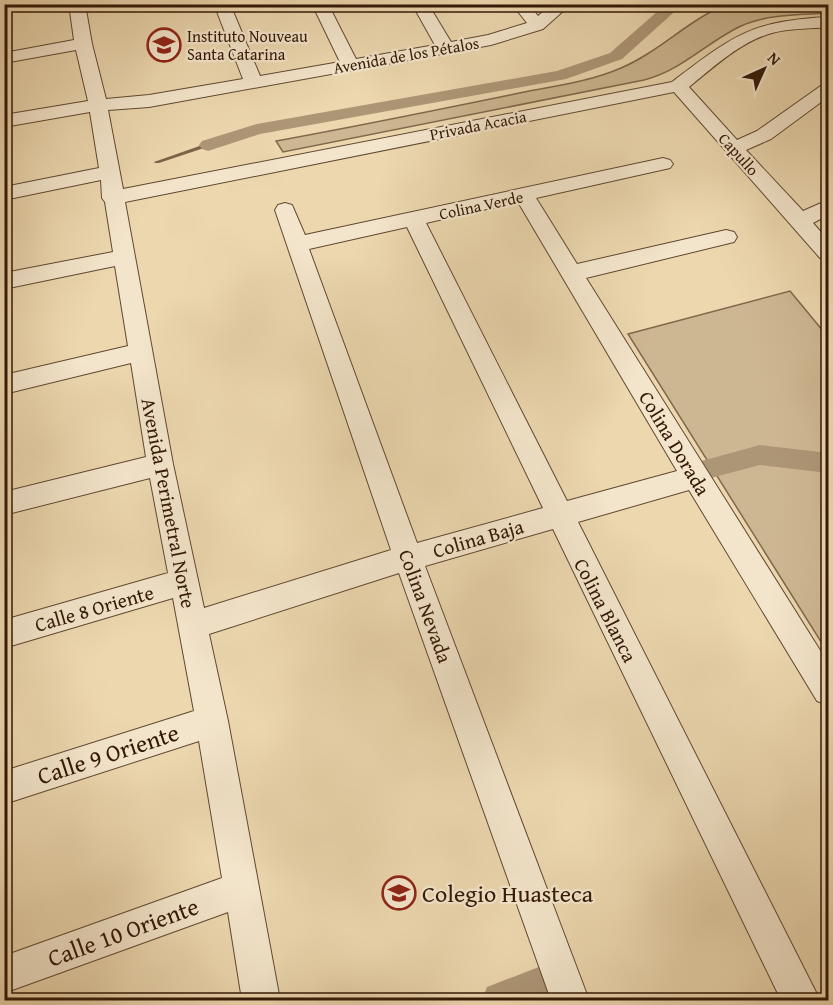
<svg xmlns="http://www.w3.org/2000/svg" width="833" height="1005" viewBox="0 0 833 1005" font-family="'Gentium Book Plus',serif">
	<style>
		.green { fill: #cdb792; stroke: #80684c; stroke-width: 1.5 }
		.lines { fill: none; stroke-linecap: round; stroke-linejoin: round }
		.stream { fill: #7c644a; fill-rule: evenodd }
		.canal { fill: #ad9676; fill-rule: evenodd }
		.minor-casing { stroke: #614831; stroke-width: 2 }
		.path { stroke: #331807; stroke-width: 4.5; stroke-dasharray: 1.5 4; stroke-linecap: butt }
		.minor { fill: #f3e5cb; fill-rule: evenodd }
		.labels { text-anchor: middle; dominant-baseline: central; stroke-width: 4.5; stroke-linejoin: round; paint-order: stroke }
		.far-poi-label { font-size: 16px; fill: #331807; stroke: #f3e5cb; text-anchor: start }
		.far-street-label { font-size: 16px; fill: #331807; stroke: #f3e5cb }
		.street-label { font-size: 20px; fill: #331807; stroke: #f3e5cb }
		.near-street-label { font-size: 24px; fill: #331807; stroke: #f3e5cb }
		.near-poi-label { font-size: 24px; fill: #331807; stroke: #f3e5cb; text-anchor: start }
	</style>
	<rect width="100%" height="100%" fill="#ecd7af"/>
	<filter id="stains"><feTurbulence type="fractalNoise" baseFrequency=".00333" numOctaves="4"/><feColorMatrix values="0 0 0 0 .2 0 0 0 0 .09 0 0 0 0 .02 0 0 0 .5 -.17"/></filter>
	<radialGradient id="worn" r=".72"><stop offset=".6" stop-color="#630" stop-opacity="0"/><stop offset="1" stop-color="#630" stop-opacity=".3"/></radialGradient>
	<g class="green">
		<path d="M727 4 828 5V13C800 15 767 14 741 26 707 42 681 71 644 80L283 152 276 141C354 127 432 111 510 95 546 87 587 83 621 68 659 52 688 20 727 4Z"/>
		<polygon points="790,291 828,337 828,653 628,334"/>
	</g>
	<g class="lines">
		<polygon class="stream" points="208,143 210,144 210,146 159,163 155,163 154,162"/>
		<g class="canal">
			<polygon points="666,4 683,4 622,59 566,79 260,134 208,151 202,149 199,145 202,141 257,124 557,71 610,53"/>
			<polygon points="760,445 828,453 828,473 760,465 707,479 698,476 695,469 698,462"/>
			<polygon points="544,965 556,971 562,983 556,995 544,1000 482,1000 487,987"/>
		</g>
		<defs>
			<path id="minor" d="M69 4H85L92 44 106 99 149 95 243 79 214 4H230L260 76 340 62 312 4H328L356 59 435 45 412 4H428L451 42 488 35 527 23 512 4H529L538 16 552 4H571L543 29 491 45 149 107 108 110 123 189 672 82C733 36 750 21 828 17V27C810 29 790 28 772 33 740 42 714 67 689 87L737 140 757 131 822 85 828 84V97L771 139 746 150 803 211 828 200V215L813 223 828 240V260L820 258 674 92 125 202 173 464 204 608 391 550 275 210 278 205 285 203 292 205 305 235 663 158 670 160 673 164 670 168 536 198 577 264 726 230 734 232 737 237 734 242 586 278 828 663V705L817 701 689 490 578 522 820 1000H781L553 529 425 566 589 1000H551L399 573 209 634 228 721 280 1000H242L228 912 4 993V956L222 878 199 741 4 804V771L194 711 173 598 4 648V620L168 573 150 478 4 515V492L146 457 131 363 4 394V375L128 346 115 266 4 289V273L113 252 105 202 102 198 101 180 4 200V187L99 168 90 112 4 127V115L88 101 76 50 4 63V53L74 40ZM518 202 677 471 567 501 426 223ZM407 227 543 508 417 543 309 249Z"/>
		</defs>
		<use href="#minor" class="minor-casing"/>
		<polyline class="path" points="528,1000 539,996"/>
		<use href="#minor" class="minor"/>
	</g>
	<defs>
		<symbol id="school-ring" viewBox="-11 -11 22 22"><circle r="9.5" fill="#f3e5cb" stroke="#8f2418" stroke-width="1.5"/><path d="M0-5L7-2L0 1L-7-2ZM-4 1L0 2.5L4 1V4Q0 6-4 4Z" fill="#8f2418"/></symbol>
	</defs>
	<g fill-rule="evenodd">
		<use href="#school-ring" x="145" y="26" width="38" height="38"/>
		<use href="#school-ring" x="380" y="874" width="38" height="38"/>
	</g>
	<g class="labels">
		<g class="far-poi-label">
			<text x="187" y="36">Instituto Nouveau<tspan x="187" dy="18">Santa Catarina</tspan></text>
		</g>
		<g class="far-street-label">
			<text transform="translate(406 55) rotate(-10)">Avenida de los Pétalos</text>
			<text transform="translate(478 125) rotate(-11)">Privada Acacia</text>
			<text transform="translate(739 154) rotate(48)">Capullo</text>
			<text transform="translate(481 205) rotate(-12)">Colina Verde</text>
		</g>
		<g class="street-label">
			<text transform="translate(675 443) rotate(59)">Colina Dorada</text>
			<text transform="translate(169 503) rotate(79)">Avenida Perimetral Norte</text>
			<text transform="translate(478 538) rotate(-16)">Colina Baja</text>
			<text transform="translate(426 606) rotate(70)">Colina Nevada</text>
			<text transform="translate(94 608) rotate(-16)">Calle 8 Oriente</text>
			<text transform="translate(606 610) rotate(63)">Colina Blanca</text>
		</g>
		<g class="near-street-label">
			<text transform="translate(108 754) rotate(-18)">Calle 9 Oriente</text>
			<text transform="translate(123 932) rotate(-20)">Calle 10 Oriente</text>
		</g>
		<g class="near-poi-label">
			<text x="422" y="893">Colegio Huasteca</text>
		</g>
	</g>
	<rect width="833" height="1005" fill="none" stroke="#ecd7af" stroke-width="24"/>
	<rect x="6" y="6" width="821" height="993" fill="none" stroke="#331807" stroke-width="3"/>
	<rect x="12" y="12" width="809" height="981" fill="none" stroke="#331807" stroke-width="1.5"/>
	<g transform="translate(764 69) rotate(45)" stroke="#f3e5cb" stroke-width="4.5" paint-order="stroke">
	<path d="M0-4.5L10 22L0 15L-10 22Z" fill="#331807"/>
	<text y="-9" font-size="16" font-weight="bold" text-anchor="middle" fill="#331807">N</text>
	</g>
	<rect width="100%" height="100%" filter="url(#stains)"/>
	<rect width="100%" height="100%" fill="url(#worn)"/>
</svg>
